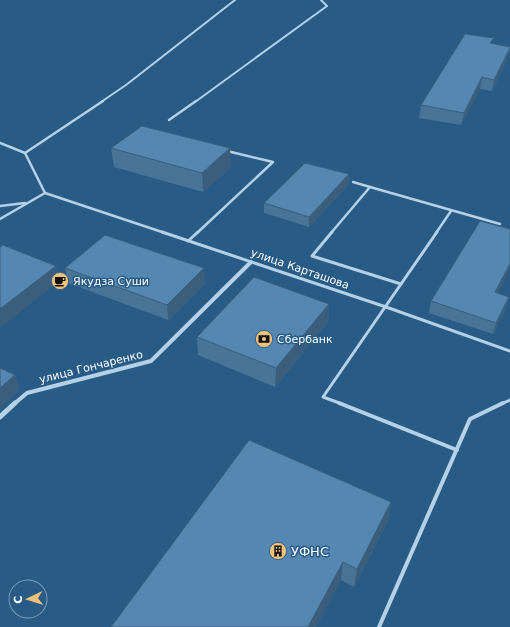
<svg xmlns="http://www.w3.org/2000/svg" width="510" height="627" viewBox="0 0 510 627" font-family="'DejaVu Sans',sans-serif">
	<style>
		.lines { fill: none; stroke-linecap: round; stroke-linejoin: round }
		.lane-far3 { stroke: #b4d1e8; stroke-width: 2 }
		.lane-far2 { stroke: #b4d1e8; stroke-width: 2.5 }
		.lane-far1 { stroke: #b4d1e8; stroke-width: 3 }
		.lane { stroke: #b4d1e8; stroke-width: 4 }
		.street-far1 { stroke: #b4d1e8; stroke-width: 4 }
		.street { stroke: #b4d1e8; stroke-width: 5 }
		.wall { fill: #487498 }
		.shaded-wall { fill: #3b5e7c }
		.building { fill: #5487b1; stroke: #3b5e7c }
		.labels { text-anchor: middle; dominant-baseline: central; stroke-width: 3; stroke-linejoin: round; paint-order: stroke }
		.street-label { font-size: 11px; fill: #fff; stroke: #285c87 }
		.poi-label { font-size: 11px; fill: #fff; stroke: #285c87; text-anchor: start }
		.near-poi-label { font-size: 13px; fill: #fff; stroke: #285c87; text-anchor: start }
	</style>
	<rect width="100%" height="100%" fill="#285c87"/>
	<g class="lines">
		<g class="lane-far3">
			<polyline points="101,102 126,85 235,0"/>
			<polyline points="195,102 327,6 321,0"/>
		</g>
		<g class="lane-far2">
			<polyline points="169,120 196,101"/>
			<polyline points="0,143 25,153 45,193"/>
			<polyline points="25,153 103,101"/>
			<polyline points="370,187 500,224"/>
			<polyline points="0,206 25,203"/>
			<polyline points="0,219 45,193 165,233"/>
			<polyline points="197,233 273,162 227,151"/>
			<polyline points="331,233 370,187 353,182"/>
			<polyline points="436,233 451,211"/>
		</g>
		<g class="lane-far1">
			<polyline points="162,232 386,307 510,351"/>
			<polyline points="332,232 312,256 401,284 323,397 342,404"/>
			<polyline points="188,241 198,232"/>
			<polyline points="401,284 437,232"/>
			<polyline points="501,404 510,400"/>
		</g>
		<g class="lane">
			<polyline points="339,403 457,450"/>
			<polyline points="379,627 470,419 503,403"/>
		</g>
		<polyline class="street-far1" points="14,404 27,393 151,361 251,262"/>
		<polyline class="street" points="0,417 15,403"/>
	</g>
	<g class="wall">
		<polygon points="493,44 510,47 510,51 508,58 492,91 480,89 461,125 419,118 421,105"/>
		<polygon points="111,148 231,167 203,192 114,167"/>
		<polygon points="349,174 348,185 309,227 264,213 264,203"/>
		<polygon points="65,268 205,283 168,320 68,283"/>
		<polygon points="498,293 506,308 493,334 429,313 431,301"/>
		<polygon points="329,304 328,322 275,387 198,355 197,337"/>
		<polygon points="391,502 388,521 354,587 341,580 111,627"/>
	</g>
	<g class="shaded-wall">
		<polygon points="510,48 508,58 492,91 494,80"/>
		<polygon points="482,77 480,89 461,125 464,113"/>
		<polygon points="230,148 231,167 203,192 202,173"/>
		<polygon points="349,174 348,185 309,227 309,217"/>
		<polygon points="510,264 510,269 492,304 495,292"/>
		<polygon points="56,266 59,281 0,328 0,309"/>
		<polygon points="204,268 205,283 168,320 167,305"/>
		<polygon points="509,297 506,308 493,334 496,323"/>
		<polygon points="329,304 328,322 275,387 276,368"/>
		<polygon points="15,375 20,390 0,408 0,388"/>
		<polygon points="391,502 388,521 354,587 357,569"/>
		<polygon points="343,562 341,580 316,627 308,627"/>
	</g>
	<g class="building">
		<polygon points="465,34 494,38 490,43 510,47 510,48 494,80 482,77 464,113 421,105"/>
		<polygon points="142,126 230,148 202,173 111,148"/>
		<polygon points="305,163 349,174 309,217 264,203"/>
		<polygon points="480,221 510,229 510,264 495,292 509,297 496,323 431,301"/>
		<polygon points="105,235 204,268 167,305 65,268"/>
		<polygon points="3,245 56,266 0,309 0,247"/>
		<polygon points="254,277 329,304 276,368 197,337"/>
		<polygon points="0,368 15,375 0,388"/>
		<polygon points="249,440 391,502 357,569 343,562 308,627 111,627"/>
	</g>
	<defs>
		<symbol id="cafe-disc" viewBox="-11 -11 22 22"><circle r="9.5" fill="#f0c17a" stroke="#285c87"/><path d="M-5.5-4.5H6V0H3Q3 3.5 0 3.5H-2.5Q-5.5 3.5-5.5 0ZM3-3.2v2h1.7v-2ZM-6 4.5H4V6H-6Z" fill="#111"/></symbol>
		<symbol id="bank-disc" viewBox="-11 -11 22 22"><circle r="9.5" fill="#f0c17a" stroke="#285c87"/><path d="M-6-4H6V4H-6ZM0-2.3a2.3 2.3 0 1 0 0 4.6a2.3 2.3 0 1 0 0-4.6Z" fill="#111"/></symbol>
		<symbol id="building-disc" viewBox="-11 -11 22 22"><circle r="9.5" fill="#f0c17a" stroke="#285c87"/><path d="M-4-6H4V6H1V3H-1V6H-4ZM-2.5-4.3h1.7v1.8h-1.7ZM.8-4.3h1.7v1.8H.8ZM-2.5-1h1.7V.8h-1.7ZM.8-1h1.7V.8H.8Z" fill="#111"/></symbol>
	</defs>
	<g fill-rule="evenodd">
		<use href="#cafe-disc" x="50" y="271" width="20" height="20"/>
		<use href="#bank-disc" x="254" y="329" width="20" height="20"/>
		<use href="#building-disc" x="268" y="541" width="20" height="20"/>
	</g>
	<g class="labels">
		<g class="street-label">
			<text transform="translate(300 269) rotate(19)">улица Карташова</text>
			<text transform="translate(91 367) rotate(-14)">улица Гончаренко</text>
		</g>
		<g class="poi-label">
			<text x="73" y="281">Якудза Суши</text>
			<text x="277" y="339">Сбербанк</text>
		</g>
		<g class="near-poi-label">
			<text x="291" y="551">УФНС</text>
		</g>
	</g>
	<g transform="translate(28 599) rotate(266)"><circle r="19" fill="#285c87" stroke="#7e9db7"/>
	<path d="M0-3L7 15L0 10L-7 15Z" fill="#f0c17a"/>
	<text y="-6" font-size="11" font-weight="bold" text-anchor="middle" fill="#ffffff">С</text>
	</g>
</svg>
